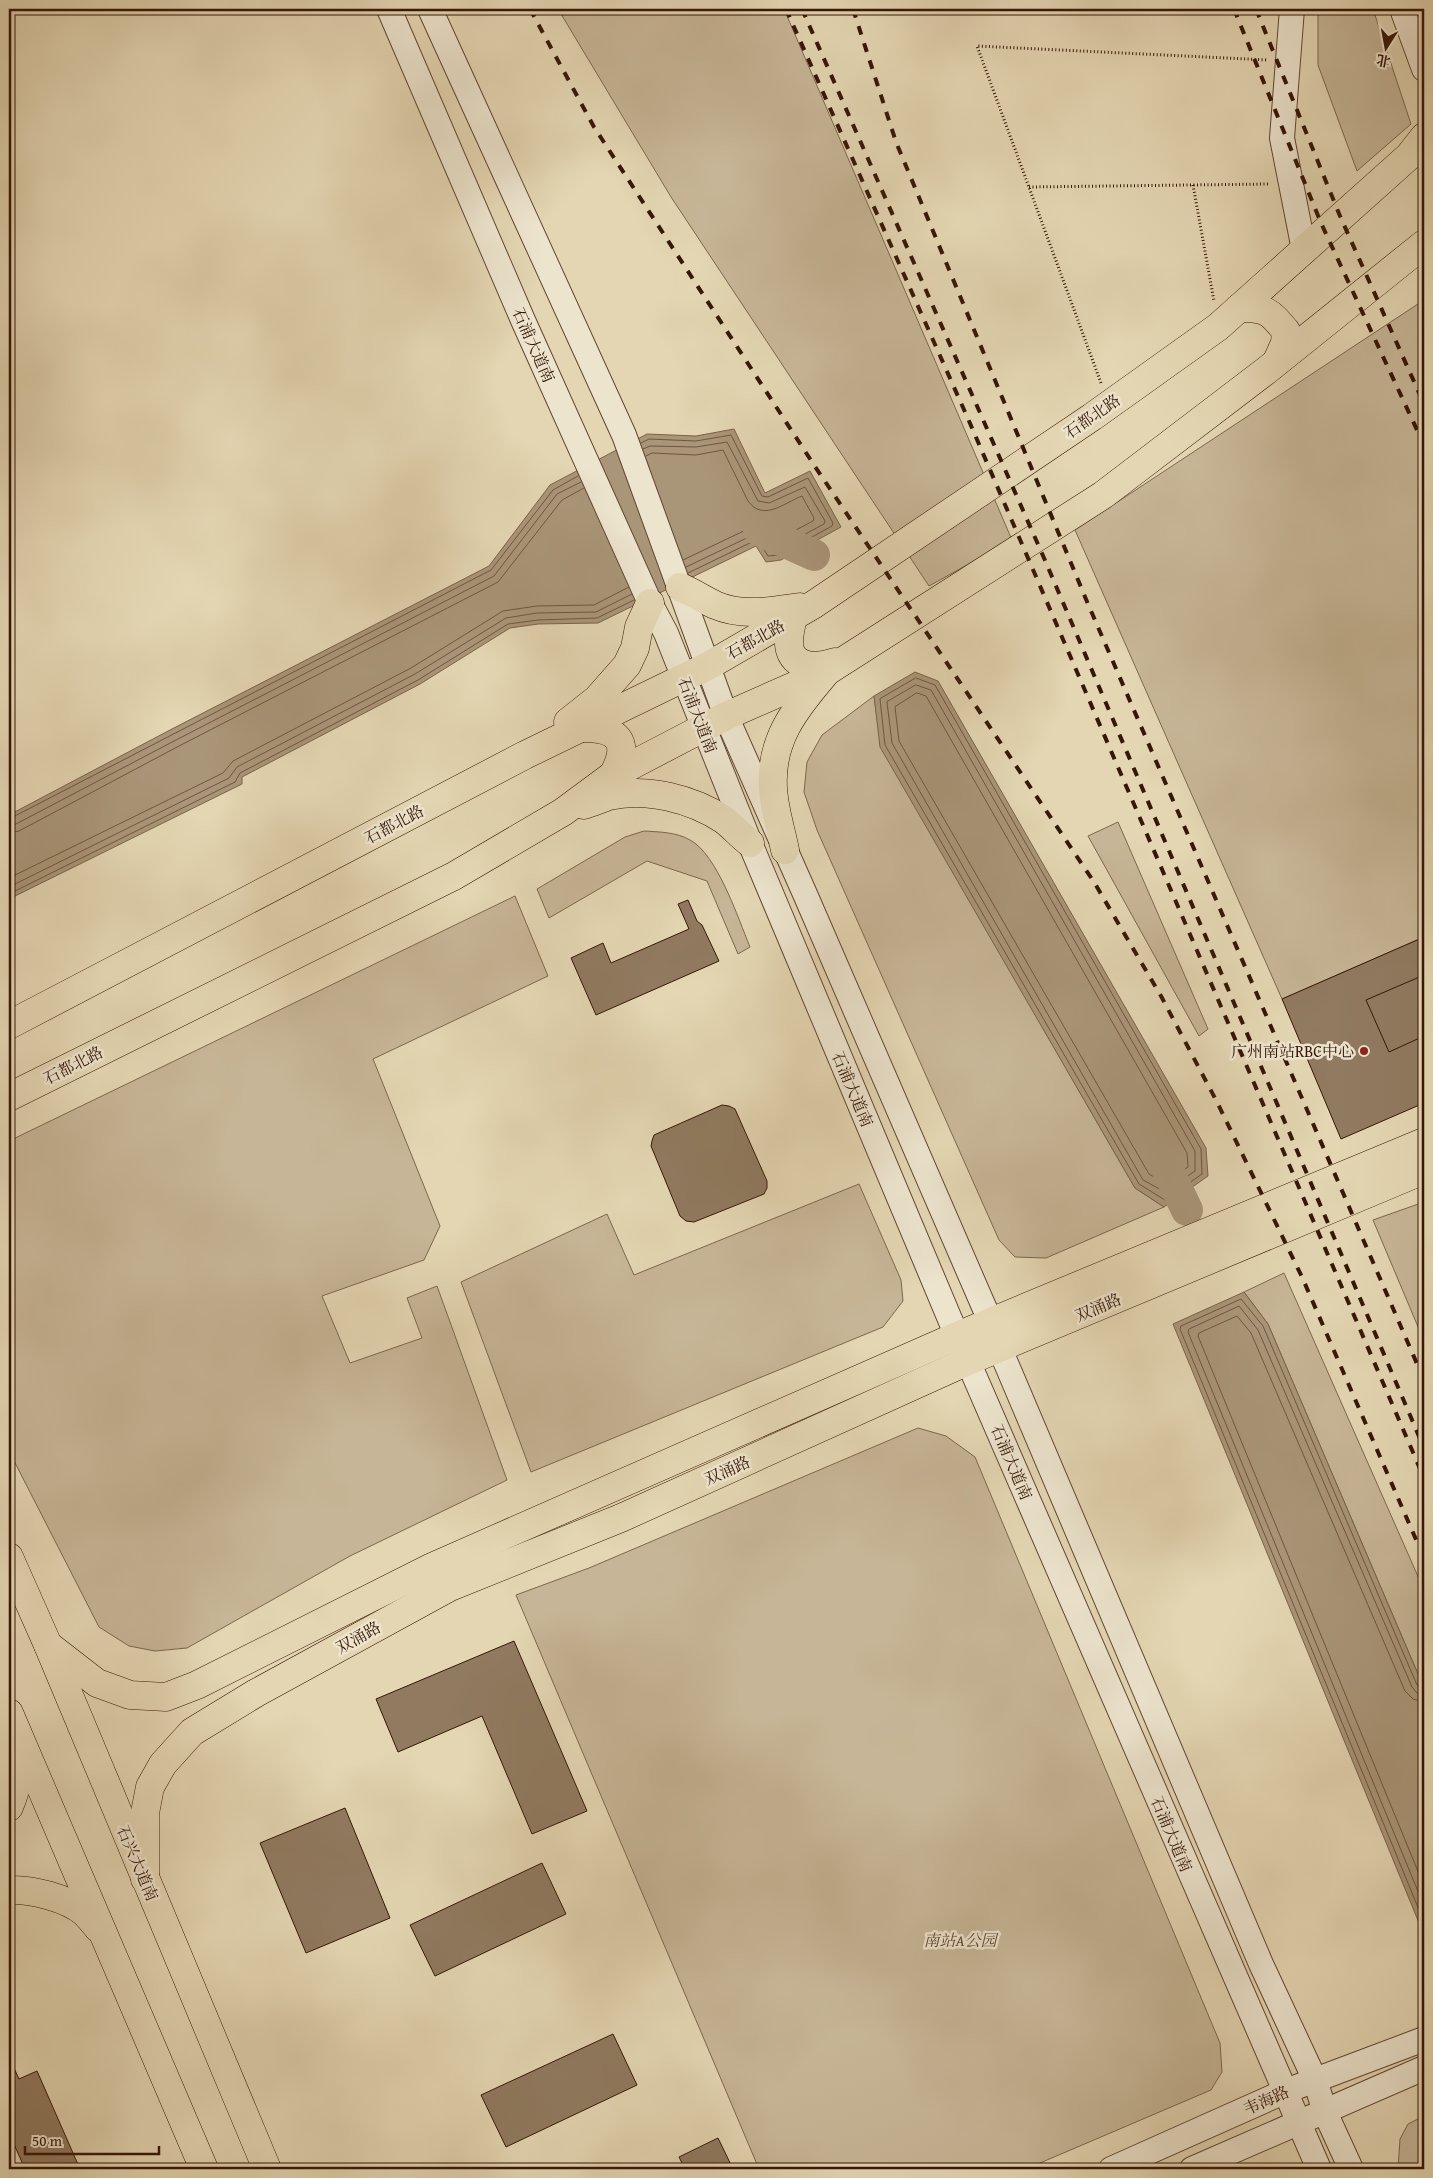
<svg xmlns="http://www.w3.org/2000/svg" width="1433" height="2178" viewBox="0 0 1433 2178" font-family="'Gentium Book Plus','Noto Serif SC',serif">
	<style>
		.green { fill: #c6b596; stroke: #7e664e }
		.water { fill: #a99578; stroke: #7b624a }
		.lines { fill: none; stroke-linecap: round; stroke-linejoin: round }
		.shore { stroke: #70563f; stroke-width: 1 }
		.river { stroke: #a99578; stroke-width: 32 }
		.building { fill: #907a60; stroke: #361606 }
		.minor-casing { stroke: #624631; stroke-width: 26 }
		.major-casing { stroke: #361606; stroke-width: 29 }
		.path { stroke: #361606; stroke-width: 3; stroke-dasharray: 1 2.5; stroke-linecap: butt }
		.minor { stroke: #ede4ce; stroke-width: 24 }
		.major { stroke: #e4d6b3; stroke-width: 28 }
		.rail { stroke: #361606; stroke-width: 4; stroke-dasharray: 9 9; stroke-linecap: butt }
		.poi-dot { fill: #8f2418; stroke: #ede4ce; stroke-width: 2 }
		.labels { text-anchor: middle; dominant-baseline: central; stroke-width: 5; stroke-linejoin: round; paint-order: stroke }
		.street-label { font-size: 16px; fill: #361606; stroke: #ede4ce }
		.poi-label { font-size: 16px; fill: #361606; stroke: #ede4ce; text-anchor: end }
		.park-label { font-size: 16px; font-style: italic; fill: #614631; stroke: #ede4ce }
	</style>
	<rect width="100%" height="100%" fill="#e4d6b3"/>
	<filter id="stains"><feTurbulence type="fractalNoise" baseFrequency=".004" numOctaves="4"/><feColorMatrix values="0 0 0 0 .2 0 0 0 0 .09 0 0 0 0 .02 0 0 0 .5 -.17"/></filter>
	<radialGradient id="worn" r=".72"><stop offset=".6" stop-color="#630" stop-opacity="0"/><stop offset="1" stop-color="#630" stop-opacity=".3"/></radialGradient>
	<g class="green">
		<polygon points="558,9 784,9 1012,540 929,586 671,197"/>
		<polygon points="1318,9 1373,9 1411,124 1357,171 1318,65"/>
		<polygon points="1424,300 1424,937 1282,999 1075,530"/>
		<polygon points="874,696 881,747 1135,1188 1164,1207 1046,1258 1015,1257 999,1240 817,830 804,792 807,762 822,735"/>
		<polygon points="1118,822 1208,1029 1199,1036 1088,836"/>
		<path d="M644 831C660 832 676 832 690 840 717 854 738 918 750 947L738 954 707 881 647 861 549 918 537 889 625 837Z"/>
		<polygon points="515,896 548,976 373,1059 440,1226 424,1260 322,1296 350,1363 422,1338 407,1298 437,1286 507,1480 350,1556 187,1648 155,1651 129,1646 99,1627 9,1451 9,1141"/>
		<polygon points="859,1184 901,1280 903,1301 883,1327 531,1472 461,1282 607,1214 634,1275"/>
		<polygon points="1424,1202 1424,1341 1373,1220"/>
		<polygon points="1284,1273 1424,1590 1424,1688 1268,1324 1244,1292"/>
		<polygon points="918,1428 946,1436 975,1457 1220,2043 1222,2072 1211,2090 1026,2169 759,2169 516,1595 589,1568"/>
		<polygon points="1424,2116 1424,2169 1398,2169 1400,2139 1408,2124"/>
	</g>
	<g class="water">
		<polygon points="734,429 765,493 810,471 841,527 781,560 766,562 756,546 598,623 538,624 510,628 420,684 242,777 242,784 9,899 9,815 170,730 489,566 550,485 647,434 696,436"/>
		<polygon points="915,672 938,681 1206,1148 1208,1176 1164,1207 1135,1188 880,747 874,696"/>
		<polygon points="1244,1292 1268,1324 1424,1688 1424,1935 1173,1324"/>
	</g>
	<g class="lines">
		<g class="shore">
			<polyline points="641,443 649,439 696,441 731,435 762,496 768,497 808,478 833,523 832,526 779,555 768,556 760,543 754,541 688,573"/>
			<polyline points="643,449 650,446 696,447 727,442 758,501 769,503 805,487 825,521 824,524 777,549 771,549 762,536 753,535 686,567"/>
			<path d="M646 456 652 453 696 455 723 450 748 501C763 522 784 503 802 496L814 518 813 521 777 540 765 529 752 527 683 560"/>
			<polygon points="916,678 935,685 1201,1149 1202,1174 1165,1200 1139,1184 885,745 880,699"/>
			<polygon points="916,685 931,690 1195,1151 1195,1171 1165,1192 1143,1180 892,743 887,702"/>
			<polygon points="917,693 926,696 1187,1153 1188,1167 1165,1183 1149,1174 899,741 895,707"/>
			<polyline points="9,819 491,570 553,490 578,476"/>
			<polyline points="9,826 16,824 176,740 494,576 557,494 581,482"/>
			<polyline points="9,833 19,831 179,746 498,582 562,500 584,488"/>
			<polyline points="9,878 223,773 233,761 411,668 503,611 537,606 594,605 629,587"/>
			<polyline points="9,887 229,778 237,767 415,674 506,618 537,613 596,612 632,594"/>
			<polyline points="9,894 235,782 240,773 418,680 508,624 538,620 597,618 634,600"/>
			<polyline points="1424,1688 1417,1685 1263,1326 1241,1299 1181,1326 1180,1329 1424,1922"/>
			<polyline points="1424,1695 1417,1693 1412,1687 1258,1330 1239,1306 1189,1329 1188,1332 1424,1906"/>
			<polyline points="1424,1702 1413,1699 1405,1691 1251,1333 1237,1316 1199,1333 1198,1336 1424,1886"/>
		</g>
		<g class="river">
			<polyline points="759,530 814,555"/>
			<polyline points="1161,1156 1187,1210"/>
		</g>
	</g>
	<g class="building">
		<polygon points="688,900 697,921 702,925 719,961 596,1015 571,958 603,943 611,963 689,929 678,904"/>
		<polygon points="1424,937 1424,1103 1341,1139 1282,999"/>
		<polygon points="1424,975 1424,1036 1389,1052 1366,1000"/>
		<polygon points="722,1105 729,1106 735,1109 767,1181 767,1188 764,1194 694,1222 686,1221 680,1216 651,1146 652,1141 654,1135"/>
		<polygon points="514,1641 587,1811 532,1834 482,1716 398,1752 376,1699"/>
		<polygon points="345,1808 390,1918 306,1953 260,1843"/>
		<polygon points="542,1863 566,1914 435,1976 410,1925"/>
		<polygon points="613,2034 637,2085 506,2147 481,2095"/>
		<polygon points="9,2057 19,2079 37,2071 80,2169 25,2169 9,2133"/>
		<polygon points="718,2138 733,2169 685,2169 679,2157"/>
	</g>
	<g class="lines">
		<defs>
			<g id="minor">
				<polyline points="389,9 522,318 650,603 666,633 750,843 957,1336 1319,2169"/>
				<polyline points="430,9 624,435 726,716 805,894 991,1323 1000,1349 1261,1964 1315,2080 1325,2112 1351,2169"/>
				<polyline points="1292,9 1282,138 1304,250"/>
				<polyline points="1402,9 1424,69"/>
				<polyline points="1111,2169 1286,2091 1424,2039"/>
				<polyline points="1192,2169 1424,2068"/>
			</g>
			<g id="major">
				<path d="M1239 308C1267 308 1269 311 1286 331L1285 343 1277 361"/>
				<path d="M680 587C692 592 703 599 715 605 743 617 771 611 800 607"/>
				<path d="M793 617C791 627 787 640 790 650 796 670 820 667 835 662"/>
				<polyline points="568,722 597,699 627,665 635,648 639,627 650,603"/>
				<path d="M581 728C617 727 632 741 613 775"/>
				<path d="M584 805C592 802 601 799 609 796 646 787 693 799 724 820 733 827 741 836 750 843"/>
				<path d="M785 850C781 830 774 809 773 788 770 740 795 709 824 675"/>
				<polyline points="9,1025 525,755 708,666 813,605 1092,417 1218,327 1409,156 1424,137"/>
				<polyline points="9,1097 454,876 563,812 613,775 726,716 826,672 1103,495 1267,370 1424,244"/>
				<polyline points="9,1557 48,1645 267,2169"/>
				<polyline points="48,1645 97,1683 130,1695 166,1697 197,1685 432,1567 957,1336 1424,1142"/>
				<polyline points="9,1713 204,2169"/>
				<path d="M9 1807C19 1784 19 1770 14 1745"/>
				<polyline points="145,1879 145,1813 150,1787 163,1764 192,1732 256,1693 450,1587 621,1518 968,1361 1424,1170"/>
				<path d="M9 1890C31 1889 68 1898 85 1913 90 1918 94 1923 98 1928"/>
			</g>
		</defs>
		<use href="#minor" class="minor-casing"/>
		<use href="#major" class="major-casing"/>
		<g class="path">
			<polyline points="1193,185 1214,301"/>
			<polyline points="1029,187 1270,184"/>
			<polyline points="1101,383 977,46 1268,60"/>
		</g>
		<use href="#minor" class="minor"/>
		<use href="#major" class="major"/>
		<g class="rail">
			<polyline points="530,9 594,127 814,465 1094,882 1161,996 1217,1102 1302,1277 1424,1558"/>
			<polyline points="786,9 969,421 1424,1478"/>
			<polyline points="802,9 1044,558 1424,1448"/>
			<polyline points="853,9 896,142 1088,604 1424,1380"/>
			<polyline points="1234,9 1321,223 1424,445"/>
			<polyline points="1256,9 1340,216 1424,404"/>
		</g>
	</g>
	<circle class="poi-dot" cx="1364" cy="1051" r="5"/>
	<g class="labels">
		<g class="street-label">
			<text transform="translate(534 345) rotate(66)">石浦大道南</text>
			<text transform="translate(1092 416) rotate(-35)">石都北路</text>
			<text transform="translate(755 639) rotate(-29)">石都北路</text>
			<text transform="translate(698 715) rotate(69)">石浦大道南</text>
			<text transform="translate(394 824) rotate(-28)">石都北路</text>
			<text transform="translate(73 1065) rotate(-27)">石都北路</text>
			<text transform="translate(853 1089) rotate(67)">石浦大道南</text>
			<text transform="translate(1098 1307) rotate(-23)">双涌路</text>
			<text transform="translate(1012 1462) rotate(67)">石浦大道南</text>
			<text transform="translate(727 1470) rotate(-24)">双涌路</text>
			<text transform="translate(358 1637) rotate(-29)">双涌路</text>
			<text transform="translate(1172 1834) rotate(67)">石浦大道南</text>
			<text transform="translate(138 1863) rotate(67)">石兴大道南</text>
			<text transform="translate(1266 2100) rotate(-24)">韦海路</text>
		</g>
		<g class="poi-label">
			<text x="1354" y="1051">广州南站RBC中心</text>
		</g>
		<g class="park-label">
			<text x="960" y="1940">南站A公园</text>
		</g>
	</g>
	<rect width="1433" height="2178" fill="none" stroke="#e4d6b3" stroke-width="30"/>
	<rect x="10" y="10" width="1413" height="2158" fill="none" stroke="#361606" stroke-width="2.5"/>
	<rect x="15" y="15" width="1403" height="2148" fill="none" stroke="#361606"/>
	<g transform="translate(1386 48) rotate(191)" stroke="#ede4ce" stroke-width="4" paint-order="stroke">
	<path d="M0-4L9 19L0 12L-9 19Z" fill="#361606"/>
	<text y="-8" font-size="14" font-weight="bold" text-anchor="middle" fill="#361606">北</text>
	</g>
	<path d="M25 2146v8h134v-8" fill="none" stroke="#361606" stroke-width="2.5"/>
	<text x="32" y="2146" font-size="15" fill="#361606" stroke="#ede4ce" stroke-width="4" paint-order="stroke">50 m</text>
	<rect width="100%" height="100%" filter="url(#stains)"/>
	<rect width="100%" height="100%" fill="url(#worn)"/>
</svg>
